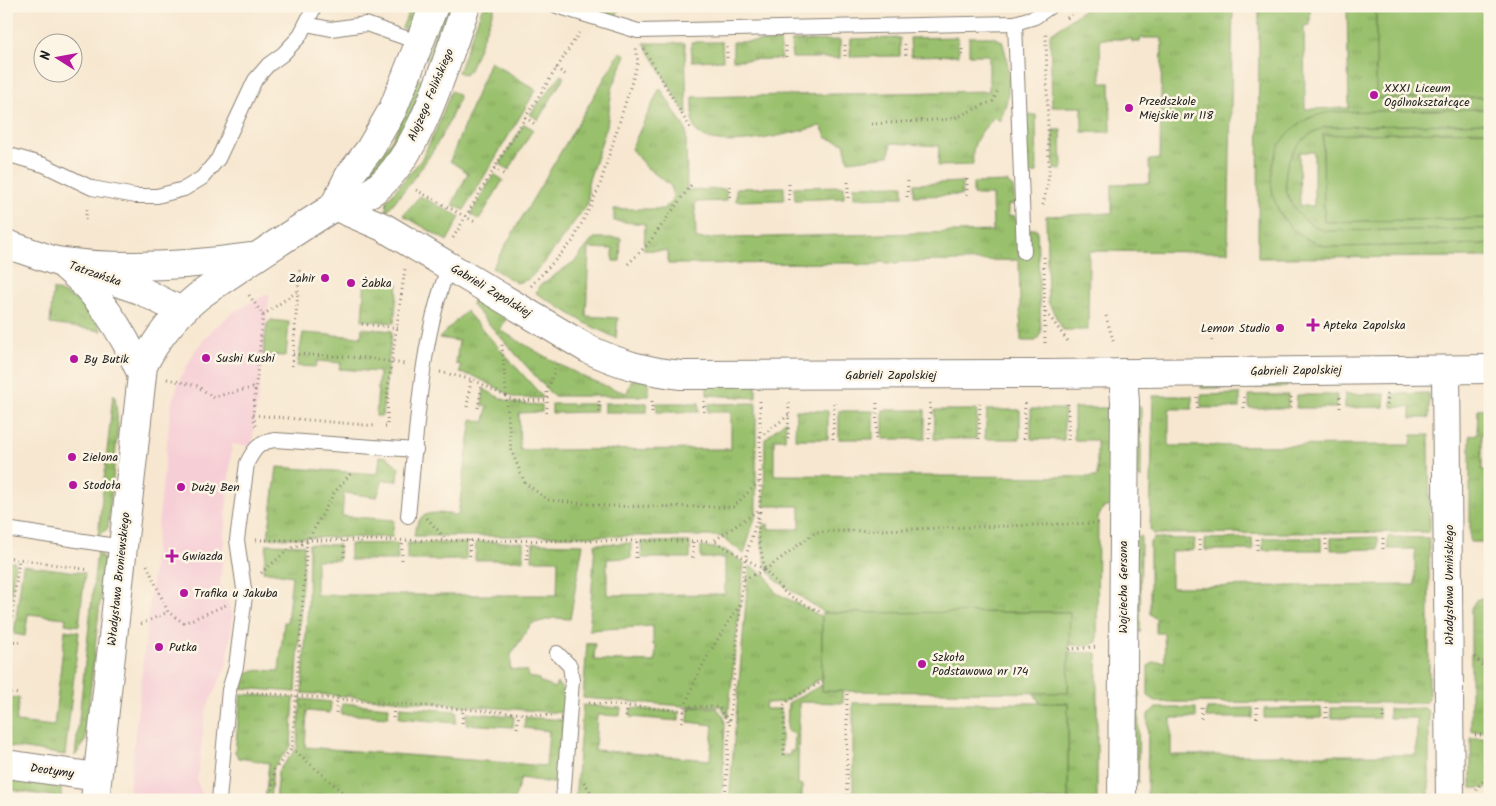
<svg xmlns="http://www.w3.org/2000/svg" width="1496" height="806" viewBox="0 0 1496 806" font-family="Kalam,sans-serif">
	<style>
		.built { fill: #f6cfd6 }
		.grass { fill: url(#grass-tufts); stroke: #5a6e44; fill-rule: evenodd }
		.garden { fill: #99c06c; stroke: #5a6e44 }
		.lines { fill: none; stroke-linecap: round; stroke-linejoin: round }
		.service-casing { stroke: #8a8276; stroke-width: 16 }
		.minor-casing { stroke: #8a8276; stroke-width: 30 }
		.tertiary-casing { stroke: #8a8276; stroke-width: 30 }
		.path { stroke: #8a8276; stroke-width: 3; stroke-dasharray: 1 4; stroke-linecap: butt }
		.service { stroke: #fff; stroke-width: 14 }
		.minor { stroke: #fff; stroke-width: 28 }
		.tertiary { stroke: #fff; stroke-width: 28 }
		.poi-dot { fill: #b5179e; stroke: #fcf5e5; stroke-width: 2 }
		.labels { text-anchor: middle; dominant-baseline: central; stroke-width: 5; stroke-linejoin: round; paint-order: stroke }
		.poi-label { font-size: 12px; fill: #1c1c1c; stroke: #fcf5e5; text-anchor: start }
		.street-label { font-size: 12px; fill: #1c1c1c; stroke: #fcf5e5 }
	</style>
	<defs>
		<pattern id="grass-tufts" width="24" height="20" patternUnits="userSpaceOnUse" patternTransform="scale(1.25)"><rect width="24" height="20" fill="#99c06c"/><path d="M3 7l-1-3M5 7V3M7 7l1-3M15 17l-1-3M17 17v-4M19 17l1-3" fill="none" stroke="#83a45d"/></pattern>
	</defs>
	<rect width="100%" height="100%" fill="#fcf5e5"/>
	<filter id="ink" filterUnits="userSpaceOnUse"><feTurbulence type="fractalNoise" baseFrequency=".02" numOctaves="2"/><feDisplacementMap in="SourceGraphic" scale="10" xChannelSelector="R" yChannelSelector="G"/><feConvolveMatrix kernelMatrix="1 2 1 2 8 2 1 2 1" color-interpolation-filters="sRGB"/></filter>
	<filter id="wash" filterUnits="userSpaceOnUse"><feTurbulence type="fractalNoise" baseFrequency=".0096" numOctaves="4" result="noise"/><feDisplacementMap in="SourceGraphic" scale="20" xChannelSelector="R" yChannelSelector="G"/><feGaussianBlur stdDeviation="1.12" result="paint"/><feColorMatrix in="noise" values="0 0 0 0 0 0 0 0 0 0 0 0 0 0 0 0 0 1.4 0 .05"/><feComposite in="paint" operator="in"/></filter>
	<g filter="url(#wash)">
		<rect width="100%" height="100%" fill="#f7e7d0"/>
		<polygon class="built" points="270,293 252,446 232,444 220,584 233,615 227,665 206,709 197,781 204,800 128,800 171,406 179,381 196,349 212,330 235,311"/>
		<g class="grass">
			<polygon points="411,6 421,6 413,28 408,30 402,28"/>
			<polygon points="445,6 453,6 432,62 425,59"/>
			<polygon points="483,6 495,6 470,70 465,75 458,72"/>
			<polygon points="582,6 620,6 616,17"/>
			<polygon points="1089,6 1233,6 1228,252 1089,251 1088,330 1063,330 1048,302 1046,216 1112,213 1112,184 1150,183 1149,160 1160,159 1162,38 1141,38 1140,42 1132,42 1132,39 1100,39 1101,83 1110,83 1111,132 1082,132 1082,107 1052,107 1050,34"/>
			<path d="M1259 6H1310V25L1304 26 1305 109 1349 108 1347 6H1376L1377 98 1490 97V109L1333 112 1309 118 1287 135 1278 211C1291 231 1307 243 1331 247L1490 244V257L1258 258Z"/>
			<polygon points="958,37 959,55 911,56 910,38"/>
			<path d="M969 37H993L1002 41C1011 69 1012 93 1000 121L994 117C980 134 971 141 973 165L938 166 939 146 891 143 889 156 848 161 844 143 827 138 821 126C797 131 702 160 693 124 692 116 693 105 693 97L989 91V55H969Z"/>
			<polygon points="900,38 900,56 850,57 851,39"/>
			<polygon points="840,40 840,58 792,58 791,41"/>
			<polygon points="780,41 781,59 733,60 733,42"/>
			<polygon points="691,42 722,42 723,60 692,61"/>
			<polygon points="644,43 685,43 687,116"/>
			<polygon points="620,52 626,55 612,89 607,126 588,183 588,203 544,263 529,279 517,283 492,268"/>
			<polygon points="490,61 536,90 464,210 452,205 468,173 450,161"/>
			<polygon points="561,75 564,77 538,120 530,114"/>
			<path d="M418 78 425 81C405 132 390 163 345 196 361 178 379 160 392 139 403 120 410 99 418 78Z"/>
			<polygon points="660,88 686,130 687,190 726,189 726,201 695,202 696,239 993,231 992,195 973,195 973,183 1007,182 1013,187 1015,204 1008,205 1008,216 1015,216 1019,257 1030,256 1029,229 1037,229 1041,333 1036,341 1021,341 1019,260 898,262 898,264 879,262 878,265 859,265 853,263 668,264 668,251 644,250 645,224 614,221 614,209 663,209 673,199 671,186 646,167 631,149"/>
			<path d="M451 91 458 94 459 98C441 145 419 173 386 212L387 200 421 160 436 130Z"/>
			<polygon points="1024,115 1036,115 1037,173 1026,175"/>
			<path d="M1490 123V131L1323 135 1324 222 1490 218V229L1325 231C1272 212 1272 146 1325 127ZM1299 152H1314V206H1300Z"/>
			<polygon points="524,124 533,129 509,170 500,164"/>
			<polygon points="1053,130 1061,130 1062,170 1054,169"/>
			<polygon points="494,174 503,180 479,220 471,214"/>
			<polygon points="962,182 962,195 914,196 914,184"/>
			<polygon points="903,185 903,197 854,198 854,186"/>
			<polygon points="844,186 844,198 795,200 794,187"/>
			<polygon points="784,187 784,200 736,201 736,188"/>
			<polygon points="420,196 460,217 447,241 403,215"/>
			<polygon points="594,238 621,238 620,261 613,261 613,249 589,248 586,316 618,318 616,338 587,324 536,293 539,286 575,261"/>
			<polygon points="365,278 398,283 394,323 362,320"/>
			<path d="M53 289C76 298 90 308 102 331L50 324Z"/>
			<path d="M474 295 508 315 500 330C541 354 581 380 627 393L632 378 649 381V396H553L472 305Z"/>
			<polygon points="466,311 542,396 542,398 516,398 474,376 460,373 461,365 456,364 459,341 439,338"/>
			<polygon points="271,320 289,322 286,356 263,355 267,324"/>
			<polygon points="362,328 392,331 382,416 376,416 379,372 339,369 341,363 317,361 316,367 297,366 303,333 361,337"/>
			<polygon points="1201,379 1287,379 1287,387 1201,388"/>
			<polygon points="707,383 756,383 756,398 707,395"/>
			<path d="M484 389C507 403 516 404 542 405V412L519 413 520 450 731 449V412H708V404L756 403V514L744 554 724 538 718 536H414C418 507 435 513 458 515L472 419 485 422 487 406H482Z"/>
			<polygon points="1429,393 1429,418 1411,418 1411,407 1392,407 1392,394"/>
			<polygon points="1240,394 1240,408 1201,408 1201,395"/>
			<polygon points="1345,394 1385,394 1384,407 1345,408"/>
			<polygon points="113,395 115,395 118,427 108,528 98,536"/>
			<rect x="1249" y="395" width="39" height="13"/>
			<polygon points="1297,395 1337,395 1336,408 1296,408"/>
			<polygon points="1153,396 1192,396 1192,409 1169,409 1169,446 1411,445 1412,435 1429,435 1430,530 1428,532 1154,534 1150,530"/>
			<rect x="604" y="403" width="43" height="9"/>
			<rect x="657" y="403" width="42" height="9"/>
			<polygon points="552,404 596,404 595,412 552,413"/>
			<polygon points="1133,407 1141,407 1141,479 1133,472"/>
			<polygon points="1074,408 1118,408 1118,504 1103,508 1098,518 1097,642 1088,646 1069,645 1069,612 825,613 777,581 770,573 766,566 761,537 763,526 768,524 768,529 800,529 800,506 764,506 765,439 786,420 785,439 774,439 774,475 1097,477 1097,440 1074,440"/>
			<polygon points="1490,408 1490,433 1482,433 1482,470 1490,471 1490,542 1470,542 1470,435 1477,434 1478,409"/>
			<polygon points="1031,409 1064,409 1064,440 1031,439"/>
			<polygon points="796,410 828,411 828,439 795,439"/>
			<rect x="883" y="410" width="42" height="29"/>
			<polygon points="935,410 977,410 976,439 934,439"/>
			<polygon points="987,410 1020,410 1020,439 985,439"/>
			<rect x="839" y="411" width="34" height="28"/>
			<polygon points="380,456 387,457 399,467 398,481 383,480 377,497 344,493 342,516 394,520 392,537 268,538 277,467 378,474"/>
			<polygon points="1141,536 1140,633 1134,626 1136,538"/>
			<polygon points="1378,537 1378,549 1331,550 1331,538"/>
			<polygon points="1388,537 1429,538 1429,699 1424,703 1157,702 1148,696 1148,666 1155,662 1165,662 1164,633 1156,633 1156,619 1150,614 1150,542 1154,538 1195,539 1194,550 1171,551 1171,587 1415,585 1415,549 1388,549"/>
			<polygon points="1252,538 1253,550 1205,550 1205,539"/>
			<rect x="1263" y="538" width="58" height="12"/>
			<polygon points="476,542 523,542 523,560 475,560"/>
			<polygon points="641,542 690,542 690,558 642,558"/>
			<polygon points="397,543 398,560 350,560 350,544"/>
			<rect x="407" y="543" width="59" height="17"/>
			<path d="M533 543 583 544 570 619 554 618 531 624 511 655 510 669 527 671 528 677 539 679V681L554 688 557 683C566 692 565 701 564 713L302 693 308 603 309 544 339 545V560H316V595H557L558 560H532Z"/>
			<polygon points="631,543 631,558 607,559 607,595 725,594 725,558 701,558 701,546 725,550 744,563 728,718 721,706 684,706 583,698 587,643 595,644 594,660 655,662 656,645 653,645 653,626 589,630 595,544"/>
			<path d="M267 544 304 545 296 692 240 688C243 665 261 671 279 671L284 622H287L292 576 263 571Z"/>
			<polygon points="97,551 103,558 104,564 85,741 75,756"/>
			<polygon points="6,561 15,562 6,636"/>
			<polygon points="23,565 85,573 79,626 65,624 66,618 28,614 25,636 14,634"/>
			<polygon points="749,566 766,575 775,592 822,617 822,678 783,702 766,703 765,709 781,709 781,755 790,755 790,751 794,751 795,734 787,731 788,703 822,685 823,691 842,691 843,703 799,702 798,784 802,785 802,800 729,800"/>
			<polygon points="1484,597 1490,597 1490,731 1471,731 1471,608 1476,600"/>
			<polygon points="65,630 79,632 65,755 6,746 7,697 19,698 16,722 54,726"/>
			<polygon points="1069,652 1097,653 1097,800 1068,800 1068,703 1040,703 1033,692 1068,692"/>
			<polygon points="1139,689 1138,783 1134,779 1131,698"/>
			<polygon points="241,694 294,698 291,746 273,768 270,800 265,800 269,763 239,758 235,752"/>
			<polygon points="301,699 331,702 330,713 307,711 305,747 546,766 549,731 524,728 525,717 563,720 558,784 521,778 514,800 275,800 278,771 297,748"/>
			<polygon points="342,703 389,707 388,717 341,714"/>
			<polygon points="583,705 621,708 620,716 597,715 595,750 710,760 713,725 688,722 689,707 717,708 724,717 725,724 722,800 575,800"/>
			<polygon points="400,707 457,711 456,723 399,718"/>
			<polygon points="631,708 679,712 679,721 630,717"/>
			<polygon points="1156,708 1196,708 1196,718 1171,718 1171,755 1416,755 1417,718 1389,718 1389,709 1424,708 1429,712 1429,800 1147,798 1148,714"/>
			<polygon points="1253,708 1253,718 1206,718 1207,709"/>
			<polygon points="1321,708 1322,718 1264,718 1264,709"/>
			<rect x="1331" y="708" width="48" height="10"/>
			<polygon points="467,713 514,716 513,727 466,724"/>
			<rect x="1471" y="738" width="19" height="50"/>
			<polygon points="6,776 61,786 61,798 6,789"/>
		</g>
		<g class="garden">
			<polygon points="1376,6 1490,6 1490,97 1376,98"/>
			<path d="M1490 109V123L1325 127C1272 146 1272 212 1325 231L1490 229V244L1331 247C1250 233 1252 121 1333 112Z"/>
			<polygon points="1490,131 1490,218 1324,222 1323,135"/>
			<polygon points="1070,612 1068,693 822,691 822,613"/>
			<rect x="853" y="703" width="215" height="97"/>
		</g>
	</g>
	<g filter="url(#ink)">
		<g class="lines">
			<defs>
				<g id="service">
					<polyline points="557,6 638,31 1015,23"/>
					<polyline points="306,24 331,29 366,24 420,43"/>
					<polyline points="6,154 44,165 92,188 136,196 157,196 184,189 202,178 218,159 255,80 268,65 283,54 299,37 315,6"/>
					<polyline points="1024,252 1015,23 1035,17 1051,6"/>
					<path d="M408 516C417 434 419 343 449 266"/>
					<polyline points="6,529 122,547"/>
					<polyline points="557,653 570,666 572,680 563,800"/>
					<path d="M219 800 229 690 236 667 245 596 237 540 247 463C254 449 259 442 275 440L416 450"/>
				</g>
				<g id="minor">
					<path d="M334 206 383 227 588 349C620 364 645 371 681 375L1045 374 1490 369"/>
					<polyline points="1446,370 1450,800"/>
					<polyline points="6,764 97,777"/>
					<polyline points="1122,800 1125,402 1123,373"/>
				</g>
				<g id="tertiary">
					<polyline points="334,206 349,176 370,149 393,109 434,6"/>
					<polyline points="6,244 140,290 181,311"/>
					<path d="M57 261C120 270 186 266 250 257"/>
					<path d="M66 267C100 295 124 334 141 373"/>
					<path d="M95 800 143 366C157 337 175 315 200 295 243 265 288 236 332 208 346 199 364 199 377 188 422 151 446 60 466 6"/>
				</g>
			</defs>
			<use href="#service" class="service-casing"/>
			<use href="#minor" class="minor-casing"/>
			<use href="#tertiary" class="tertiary-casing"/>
			<g class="path">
				<polyline points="1067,18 1083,6"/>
				<polyline points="905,44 906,56"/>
				<polyline points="845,45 845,58"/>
				<polyline points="786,46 786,59"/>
				<polyline points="727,47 727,60"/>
				<polyline points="644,49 690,128"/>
				<polyline points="962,55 962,42"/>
				<polyline points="556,68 566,75"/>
				<polyline points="525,117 536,125"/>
				<polyline points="871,124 952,119 993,101 998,90"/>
				<polyline points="494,168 505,175"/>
				<polyline points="967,179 967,195"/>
				<polyline points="848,182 848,198"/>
				<polyline points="789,184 789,200"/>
				<polyline points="730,186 730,201"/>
				<polyline points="416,190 477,223"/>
				<polyline points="907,197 908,180"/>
				<polyline points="1043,205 1049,176 1046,33"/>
				<polyline points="85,220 88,206"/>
				<polyline points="453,238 513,137 579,33"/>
				<polyline points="1044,257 1045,345"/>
				<polyline points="628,264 648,244 691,185"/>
				<polyline points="531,286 573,241 599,188 638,62 636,48"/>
				<polyline points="249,295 263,315 253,415 256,427"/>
				<polyline points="1046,312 1070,344"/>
				<polyline points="263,315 298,291"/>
				<polyline points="1106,316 1114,344"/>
				<polyline points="362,324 398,328"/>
				<polyline points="1213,339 1213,344"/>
				<polyline points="502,345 511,450 525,483 548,500 607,506 733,507 760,481"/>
				<polyline points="293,354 365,358 405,364"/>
				<polyline points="292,366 300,267"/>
				<polyline points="440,372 474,380 515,401 548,400"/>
				<polyline points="167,379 197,386 213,397 256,387"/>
				<polyline points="1387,394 1387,407"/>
				<polyline points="1197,397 1197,408"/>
				<polyline points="1244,397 1244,408"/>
				<polyline points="1291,397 1291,408"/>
				<polyline points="1340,397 1340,408"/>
				<polyline points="467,407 471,379"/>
				<polyline points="478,408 482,384"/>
				<polyline points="599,412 599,400"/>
				<polyline points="652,412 652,401"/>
				<polyline points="704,412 704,401"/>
				<polyline points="547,413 547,391 557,364"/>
				<polyline points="253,415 376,426"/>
				<polyline points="385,427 387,427 388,387 405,269"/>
				<polyline points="760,437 789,415"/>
				<polyline points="788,439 789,401"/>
				<polyline points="833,439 834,402"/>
				<polyline points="876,439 877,402"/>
				<polyline points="929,439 930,402"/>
				<polyline points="979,439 980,402"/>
				<polyline points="1024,439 1025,402"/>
				<polyline points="1068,440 1068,402"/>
				<polyline points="760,512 760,400"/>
				<polyline points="427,518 446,540"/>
				<polyline points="256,540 714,541 765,570 786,594 822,613"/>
				<polyline points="469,540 470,560"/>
				<polyline points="715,540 759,510"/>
				<polyline points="344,541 344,560"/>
				<polyline points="1383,549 1383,534"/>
				<polyline points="1200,550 1200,535"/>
				<polyline points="1257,550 1257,535"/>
				<polyline points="1326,550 1326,535"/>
				<polyline points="6,557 90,570"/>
				<polyline points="636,558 637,541"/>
				<polyline points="693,558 693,541"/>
				<polyline points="402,560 402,541"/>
				<polyline points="527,560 527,540"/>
				<polyline points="147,565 168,612 184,623 226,605"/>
				<polyline points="765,570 816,532 1100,523"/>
				<polyline points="261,573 289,549 307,542"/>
				<polyline points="744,579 765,570 758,537 759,518"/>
				<polyline points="141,624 168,612"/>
				<polyline points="9,641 24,642"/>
				<polyline points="1069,649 1098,647"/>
				<polyline points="1475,657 1490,675"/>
				<polyline points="1478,661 1490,664"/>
				<polyline points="6,667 19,559"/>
				<polyline points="6,692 19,694"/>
				<polyline points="247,692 552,716"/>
				<polyline points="589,703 687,711 689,706 719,707 729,723"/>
				<polyline points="336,713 337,698"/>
				<polyline points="626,717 627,706"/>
				<polyline points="393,718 394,703"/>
				<polyline points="1201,718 1201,705"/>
				<polyline points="1257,718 1257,705"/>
				<polyline points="1326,718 1326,705"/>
				<polyline points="1383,718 1384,705"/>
				<path d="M682 722C686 686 721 633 741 603"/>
				<polyline points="462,723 463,708"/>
				<polyline points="517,728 519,713"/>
				<polyline points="1475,735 1490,735"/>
				<polyline points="292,748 351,800"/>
				<path d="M784 755V705C788 699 814 687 823 681"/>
				<polyline points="584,782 596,800"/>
				<polyline points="1476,790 1490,772"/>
				<polyline points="31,798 32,800"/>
				<polyline points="10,800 11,796"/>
				<polyline points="272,800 274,770 292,748 307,542 334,493 351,473"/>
				<polyline points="725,800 730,717 745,559 760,510"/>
				<polyline points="847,800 847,691"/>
			</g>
			<use href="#service" class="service"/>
			<use href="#minor" class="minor"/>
			<use href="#tertiary" class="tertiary"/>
		</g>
	</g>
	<g class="poi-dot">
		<circle cx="1374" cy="95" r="5"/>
		<circle cx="1129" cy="108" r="5"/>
		<circle cx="325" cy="278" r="5"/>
		<circle cx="351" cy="283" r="5"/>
		<path d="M1310.5 317.5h5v5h5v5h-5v5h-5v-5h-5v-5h5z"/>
		<circle cx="1280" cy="328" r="5"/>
		<circle cx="206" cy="358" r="5"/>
		<circle cx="74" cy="359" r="5"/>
		<circle cx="72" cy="457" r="5"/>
		<circle cx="73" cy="485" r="5"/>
		<circle cx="181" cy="487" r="5"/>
		<path d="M169.5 548.5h5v5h5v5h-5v5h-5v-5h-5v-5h5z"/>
		<circle cx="184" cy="593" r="5"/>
		<circle cx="159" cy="647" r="5"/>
		<circle cx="922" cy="664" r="5"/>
	</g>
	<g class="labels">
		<g class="poi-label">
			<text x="1384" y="88">XXXI Liceum<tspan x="1384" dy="14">Ogólnokształcące</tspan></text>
			<text x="1139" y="101">Przedszkole<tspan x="1139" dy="14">Miejskie nr 118</tspan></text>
			<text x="315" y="278" text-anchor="end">Zahir</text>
			<text x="361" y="283">Żabka</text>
			<text x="1323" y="325">Apteka Zapolska</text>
			<text x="1270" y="328" text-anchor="end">Lemon Studio</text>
			<text x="216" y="358">Sushi Kushi</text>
			<text x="84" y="359">By Butik</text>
			<text x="82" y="457">Zielona</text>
			<text x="83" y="485">Stodoła</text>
			<text x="191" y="487">Duży Ben</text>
			<text x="182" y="556">Gwiazda</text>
			<text x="194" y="593">Trafika u Jakuba</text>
			<text x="169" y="647">Putka</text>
			<text x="932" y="657">Szkoła<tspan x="932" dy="14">Podstawowa nr 174</tspan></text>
		</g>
		<g class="street-label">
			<text transform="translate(431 95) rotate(-67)">Alojzego Felińskiego</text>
			<text transform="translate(95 274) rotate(19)">Tatrzańska</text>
			<text transform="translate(491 291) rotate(31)">Gabrieli Zapolskiej</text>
			<text transform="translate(1296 371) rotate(-1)">Gabrieli Zapolskiej</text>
			<text x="891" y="375">Gabrieli Zapolskiej</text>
			<text transform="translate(119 579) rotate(-84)">Władysława Broniewskiego</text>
			<text transform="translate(1449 585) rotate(-90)">Władysława Umińskiego</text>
			<text transform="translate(1123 587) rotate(-90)">Wojciecha Gersona</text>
			<text transform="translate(52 771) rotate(8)">Deotymy</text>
		</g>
	</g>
	<rect width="1496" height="806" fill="none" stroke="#fcf5e5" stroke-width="25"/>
	<g transform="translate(58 58) rotate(281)"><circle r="24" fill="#fcf5e5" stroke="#a29e95"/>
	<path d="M0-4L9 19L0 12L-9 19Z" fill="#b5179e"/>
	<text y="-8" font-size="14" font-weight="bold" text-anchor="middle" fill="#1c1c1c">N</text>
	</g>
</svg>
